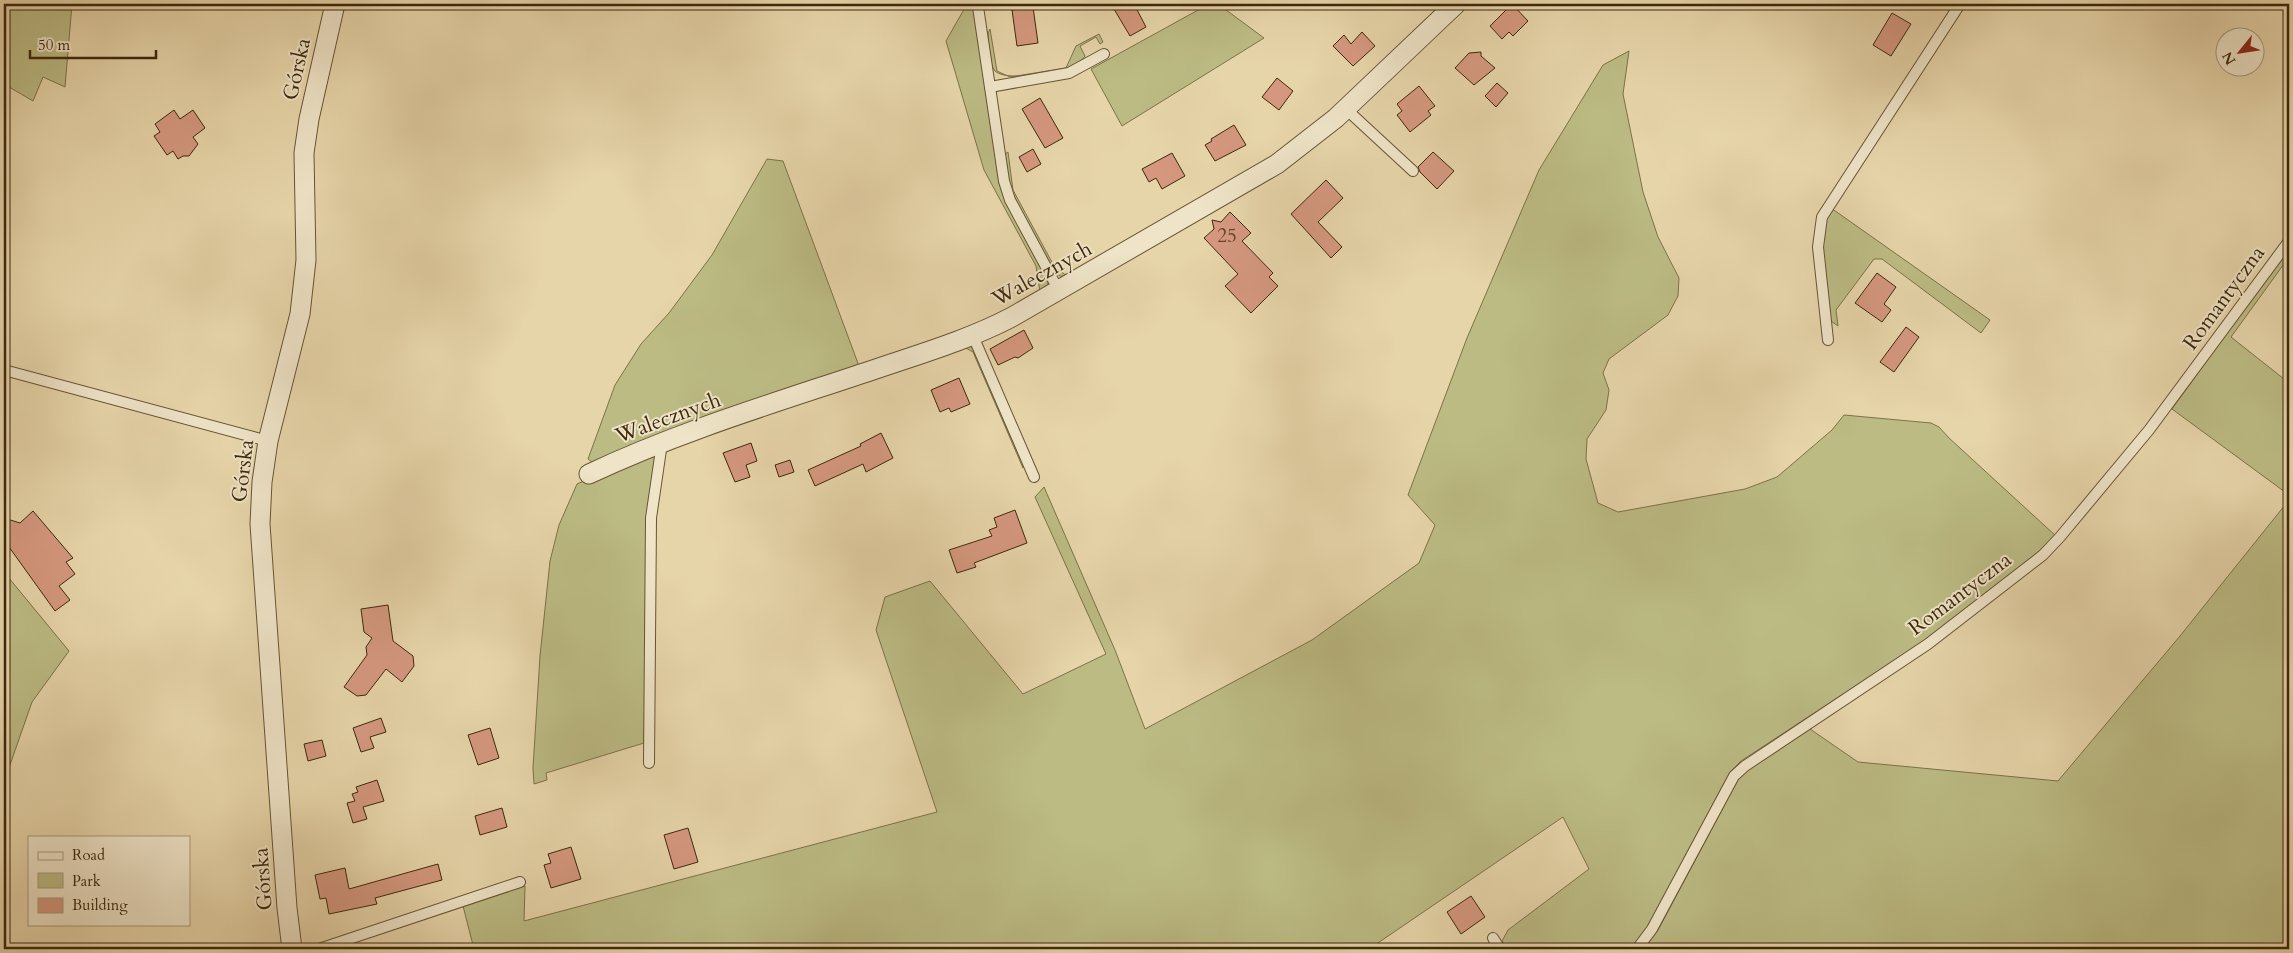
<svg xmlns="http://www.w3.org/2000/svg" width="2293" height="953" viewBox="0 0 2293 953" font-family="Cardo,serif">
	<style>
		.green { fill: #bcbb84; stroke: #7c7248 }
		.building { fill: #d5987f; stroke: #3d280c }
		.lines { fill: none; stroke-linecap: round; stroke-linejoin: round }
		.service-casing { stroke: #685334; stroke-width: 12 }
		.minor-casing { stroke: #685334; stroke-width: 21 }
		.service { stroke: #efe4c8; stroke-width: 10 }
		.minor { stroke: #efe4c8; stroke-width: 19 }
		.labels { text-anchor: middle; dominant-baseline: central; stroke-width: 4; stroke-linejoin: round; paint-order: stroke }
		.number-label { font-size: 19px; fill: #634429 }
		.street-label { font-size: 21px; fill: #3d280c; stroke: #efe4c8 }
	</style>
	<rect width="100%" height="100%" fill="#e7d5aa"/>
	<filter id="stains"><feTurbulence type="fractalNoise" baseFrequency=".004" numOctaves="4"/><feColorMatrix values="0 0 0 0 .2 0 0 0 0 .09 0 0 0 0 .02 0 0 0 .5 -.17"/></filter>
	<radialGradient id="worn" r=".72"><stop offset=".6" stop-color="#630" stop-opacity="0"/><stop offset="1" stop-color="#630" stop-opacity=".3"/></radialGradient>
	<g class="green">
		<polygon points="4,4 72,4 65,87 43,77 33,101 4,84"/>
		<polygon points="967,4 975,4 999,183 1004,198 1046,275 1048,283 1047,290 971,331 595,464 588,459 615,385 641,344 669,313 712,255 767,159 783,161 859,366 969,328 1040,292 1036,266 984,170 946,41"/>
		<polygon points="1209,4 1218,4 1264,38 1122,126 1091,69"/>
		<path d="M990 29 997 71 1010 77 1066 68 1076 46 1099 34 1103 42 1100 44 1096 37 1080 46 1085 56C1081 62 1074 67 1066 69 1054 74 1004 81 995 71 988 63 989 43 988 33Z"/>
		<polygon points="1629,51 1623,94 1643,192 1658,237 1679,278 1678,296 1668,315 1609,359 1603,373 1609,390 1606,410 1587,439 1586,459 1598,503 1618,512 1745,489 1777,477 1832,430 1844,415 1931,423 1939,427 1949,438 2057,537 2040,553 1927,639 1741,761 1730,772 1648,926 1631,949 1508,949 1502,941 1508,930 1589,869 1563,817 1369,949 474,949 463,906 525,886 524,921 937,812 876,630 885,597 930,581 1023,694 1106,654 1035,497 1044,487 1115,650 1145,729 1312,640 1419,563 1435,525 1408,495 1467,338 1539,170 1603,65"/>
		<polygon points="1008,152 1013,190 1054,266 1068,277 1060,276 1054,272 1011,193 1005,154"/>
		<polygon points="1831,208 1990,320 1981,333 1882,259 1874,259 1836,310 1838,326 1831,321 1827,314 1821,247 1823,229"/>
		<polygon points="2289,247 2289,257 2231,337 2289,383 2289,495 2172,409"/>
		<polygon points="969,344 975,352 1024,463 1023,468 973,352 964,347"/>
		<polygon points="656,449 648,517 644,743 546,773 547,780 534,784 533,768 540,656 550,561 559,525 577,484"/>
		<polygon points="2289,500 2289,949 1644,949 1658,930 1739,778 1749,769 1810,729 1858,762 2058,781 2180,636"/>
		<polygon points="4,572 69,651 32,702 4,782"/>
	</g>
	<g class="building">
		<polygon points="1111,4 1134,4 1146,27 1130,36"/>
		<polygon points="1512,4 1528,21 1513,36 1509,32 1502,39 1490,26"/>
		<polygon points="1033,7 1038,43 1017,46 1012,10"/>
		<polygon points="1892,13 1911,24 1891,56 1873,45"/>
		<polygon points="1362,32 1375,46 1353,66 1333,46 1344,35 1351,44"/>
		<polygon points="1481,52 1481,56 1495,68 1474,85 1455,68 1469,53"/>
		<polygon points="1277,78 1293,91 1279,110 1262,97"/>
		<polygon points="1497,83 1508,93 1496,107 1485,96"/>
		<polygon points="1419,86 1435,106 1428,111 1431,115 1410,132 1397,115 1402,111 1397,104"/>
		<polygon points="1040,98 1063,138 1045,148 1022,109"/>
		<polygon points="174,110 180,119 193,110 205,128 193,137 198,144 189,156 183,156 178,159 173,151 167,155 154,136 160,132 155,124"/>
		<polygon points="1234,125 1246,145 1215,161 1205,145 1212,141 1211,139"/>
		<polygon points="1033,149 1041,164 1027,172 1019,157"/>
		<polygon points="1433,152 1454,171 1437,189 1420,172 1418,167"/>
		<polygon points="1172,153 1185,176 1162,189 1156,178 1149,182 1142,169"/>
		<polygon points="1326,180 1343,198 1318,222 1342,247 1331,258 1291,214"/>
		<polygon points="1230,212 1251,233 1242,241 1273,273 1269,277 1278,286 1251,313 1225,286 1238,274 1204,238 1214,229 1212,220 1221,222"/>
		<polygon points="1877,273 1896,287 1884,304 1891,310 1882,322 1855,303"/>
		<polygon points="1906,327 1919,337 1894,372 1880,362"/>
		<polygon points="1024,330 1033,348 1018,358 1015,357 998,365 990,349"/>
		<polygon points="959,378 970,404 951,412 949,408 940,412 931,390"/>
		<polygon points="881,433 893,458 866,472 863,464 815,486 808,470 861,446 860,444"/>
		<polygon points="751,443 757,461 746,465 750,477 735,482 723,453"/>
		<polygon points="790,460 794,472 779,477 775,465"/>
		<polygon points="1015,510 1027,543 974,563 976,567 957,573 949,550 992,536 989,530 997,527 994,518"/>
		<polygon points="33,511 73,558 66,562 75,574 59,586 70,600 55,611 4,540 4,518 20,523"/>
		<polygon points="388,605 393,641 413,656 414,666 402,682 386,669 366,695 357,696 344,687 367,655 366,647 372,638 364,632 361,609"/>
		<polygon points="381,718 386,732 370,737 374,748 361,752 353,728"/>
		<polygon points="490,728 499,758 478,765 468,735"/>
		<polygon points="322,740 326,756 308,761 304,744"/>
		<polygon points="377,780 384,801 363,807 367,819 353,823 347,803 355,801 352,794 358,792 356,787"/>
		<polygon points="502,808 507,827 480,835 475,816"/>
		<polygon points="688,828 698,862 674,869 664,835"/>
		<polygon points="571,847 581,879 551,888 544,865 551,863 548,854"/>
		<polygon points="438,864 442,880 375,898 377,904 329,914 326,898 320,899 315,875 345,868 349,889"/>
		<polygon points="1471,896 1485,917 1461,934 1447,912"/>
	</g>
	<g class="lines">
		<defs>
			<g id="service">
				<polyline points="978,7 1004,181 1010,200 1059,291"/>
				<polyline points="990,87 1069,73 1104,54"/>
				<polyline points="1346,109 1413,171"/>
				<polyline points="973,336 1034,477"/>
				<polyline points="1828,340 1818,247 1822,217 1960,4"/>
				<polyline points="4,370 268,441"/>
				<polyline points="649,763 651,518 662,443"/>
				<polyline points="1493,938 1500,949"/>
				<polyline points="319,949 520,882"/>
				<polyline points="1637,949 1652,929 1734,776 1745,766 1928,644 2043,555 2060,537 2149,430 2289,241"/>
			</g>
			<g id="minor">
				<path d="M589 474C678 432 774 403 867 372 916 355 966 341 1012 317L1277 164 1336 118 1456 4"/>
				<polyline points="292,949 287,908 260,524 262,482 268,441 300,314 306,260 304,153 309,119 335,4"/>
			</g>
		</defs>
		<use href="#service" class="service-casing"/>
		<use href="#minor" class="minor-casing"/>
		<use href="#service" class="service"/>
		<use href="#minor" class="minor"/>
	</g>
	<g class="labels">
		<g class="number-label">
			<text x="1227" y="236">25</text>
		</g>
		<g class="street-label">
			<text transform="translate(297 69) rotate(-77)">Górska</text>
			<text transform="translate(1042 274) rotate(-29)">Walecznych</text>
			<text transform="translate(2224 298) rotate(-54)">Romantyczna</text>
			<text transform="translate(668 418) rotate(-20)">Walecznych</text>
			<text transform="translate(243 471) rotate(-83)">Górska</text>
			<text transform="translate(1960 594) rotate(-37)">Romantyczna</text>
			<text transform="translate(263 879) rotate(-94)">Górska</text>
		</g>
	</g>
	<rect width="2293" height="953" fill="none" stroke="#e7d5aa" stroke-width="20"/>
	<rect x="5" y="5" width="2283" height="943" fill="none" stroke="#3d280c" stroke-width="2.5"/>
	<rect x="10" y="10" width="2273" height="933" fill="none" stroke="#3d280c"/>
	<rect x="28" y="836" width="162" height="90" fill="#efe4c8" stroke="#a8997d"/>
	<rect x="38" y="852" width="25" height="8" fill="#efe4c8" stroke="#a8997d"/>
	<text x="72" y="860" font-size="15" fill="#3d280c">Road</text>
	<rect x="38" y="873" width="25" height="15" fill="#bcbb84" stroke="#a8997d"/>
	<text x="72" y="886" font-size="15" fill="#3d280c">Park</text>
	<rect x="38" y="898" width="25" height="15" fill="#d5987f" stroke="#a8997d"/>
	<text x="72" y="910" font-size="15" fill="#3d280c">Building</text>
	<g transform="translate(2240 52) rotate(240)"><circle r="24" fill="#efe4c8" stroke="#a8997d"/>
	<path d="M0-4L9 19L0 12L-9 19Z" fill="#8f2418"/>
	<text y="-8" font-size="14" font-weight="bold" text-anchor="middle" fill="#3d280c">N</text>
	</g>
	<path d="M30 50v8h126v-8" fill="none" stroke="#3d280c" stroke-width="2.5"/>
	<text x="38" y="50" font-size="15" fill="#3d280c" stroke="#efe4c8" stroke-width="4" paint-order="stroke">50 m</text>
	<rect width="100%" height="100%" filter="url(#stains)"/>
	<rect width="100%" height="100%" fill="url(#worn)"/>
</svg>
